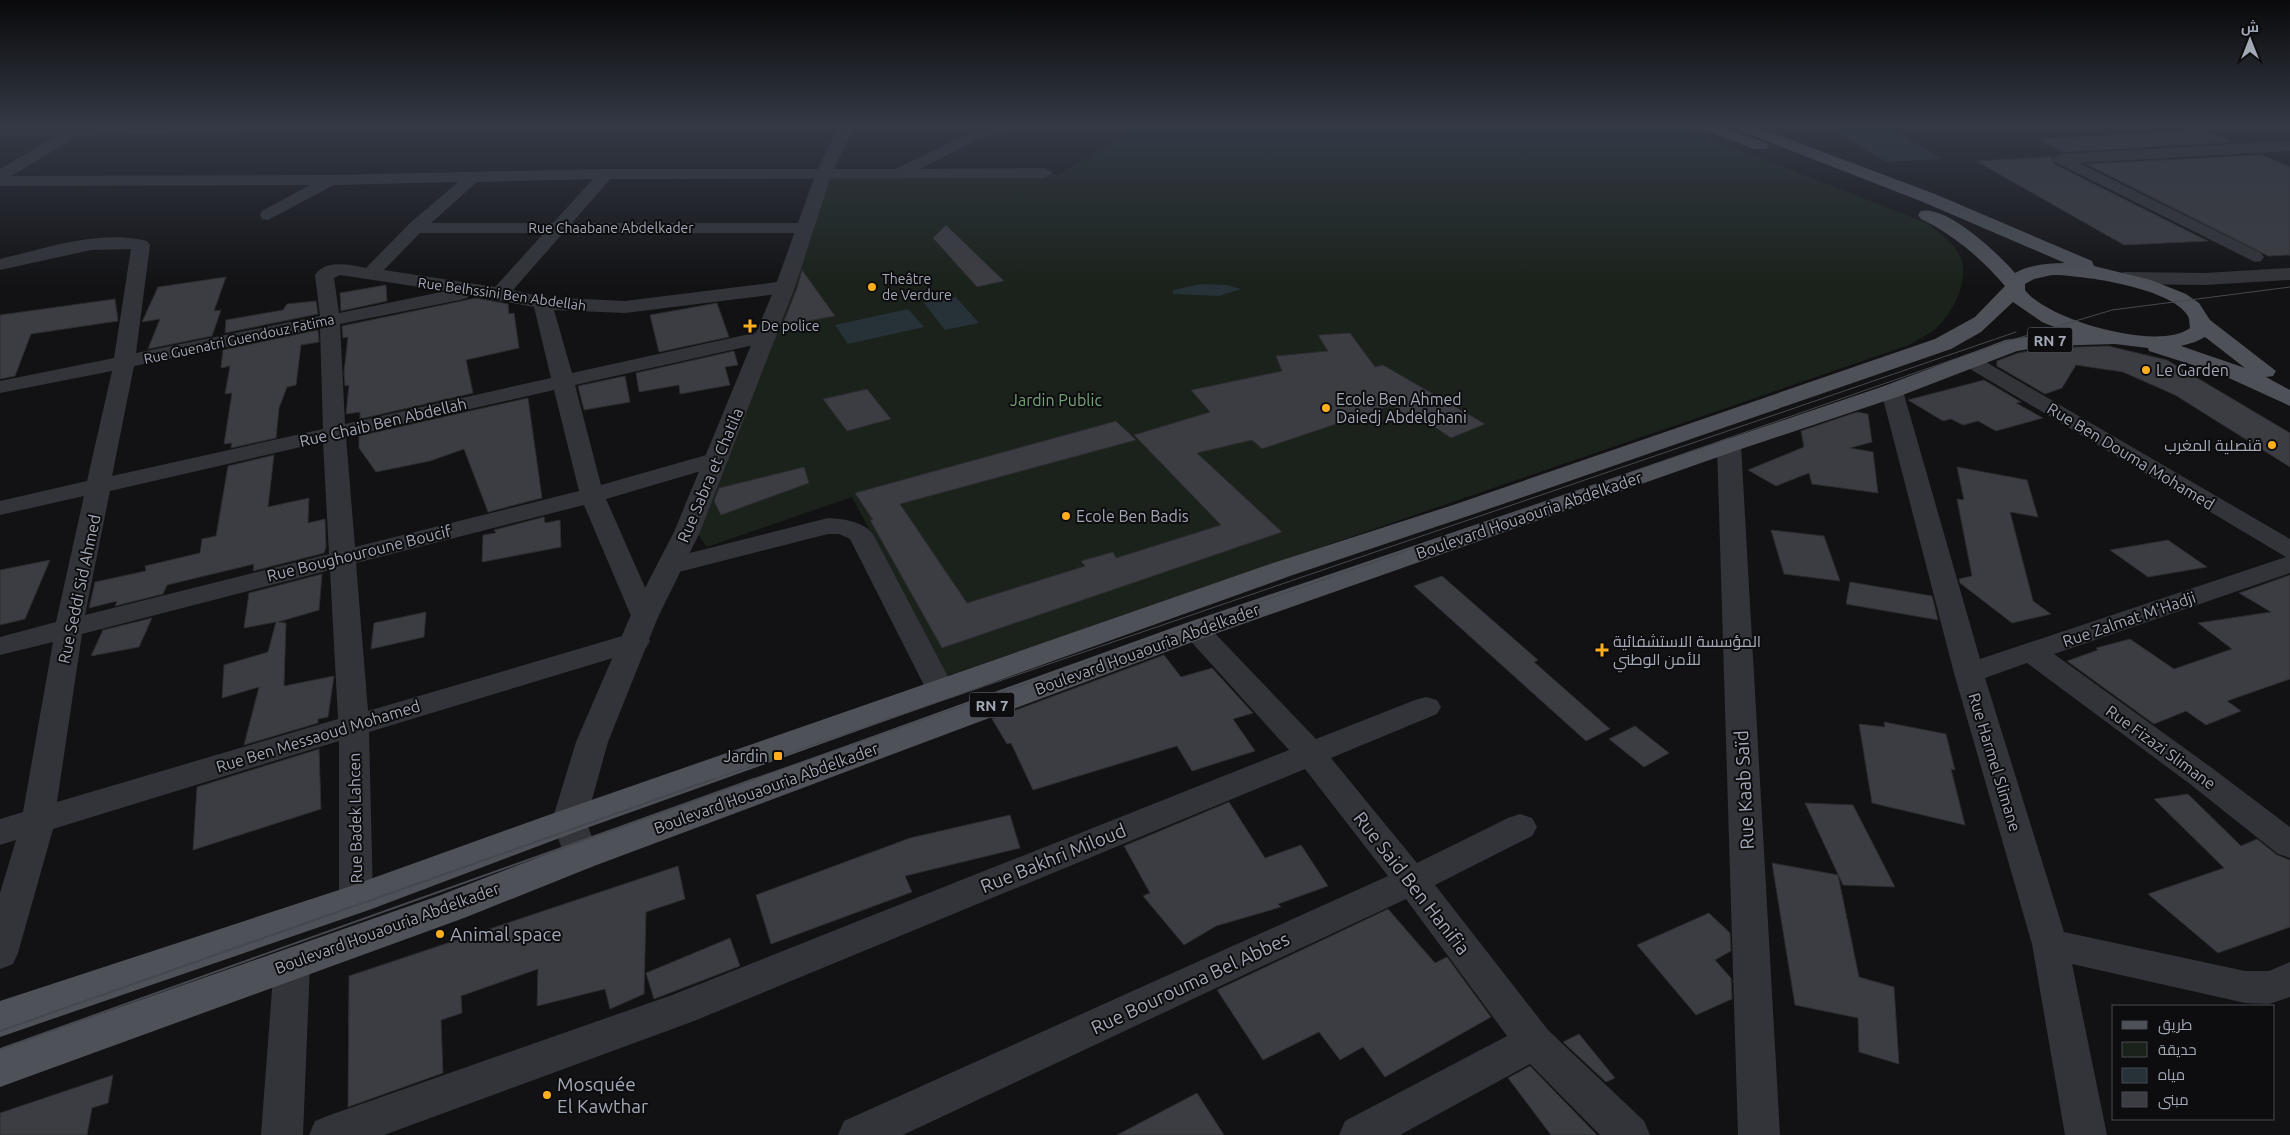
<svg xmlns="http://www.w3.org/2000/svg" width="2290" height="1135" viewBox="0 0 2290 1135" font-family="Ubuntu,Cairo,sans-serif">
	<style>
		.green { fill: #1a221b }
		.water { fill: #273138 }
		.building { fill: #3c3d42; stroke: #2c2c30 }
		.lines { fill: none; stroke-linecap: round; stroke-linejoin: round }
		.minor { fill: #323439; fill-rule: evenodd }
		.tertiary { fill: #323439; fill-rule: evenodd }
		.primary { fill: #4e5158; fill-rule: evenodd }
		.tram-far1 { stroke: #45484e; stroke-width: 1 }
		.tram { stroke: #45484e; stroke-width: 2 }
		.poi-dot { fill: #ffae1e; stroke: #0d0d0f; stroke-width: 2 }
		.labels { text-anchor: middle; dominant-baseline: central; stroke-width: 4; stroke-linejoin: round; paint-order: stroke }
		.far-street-label { font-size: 14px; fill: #a2a8b6; stroke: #0d0d0f }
		.far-poi-label { font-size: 14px; fill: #a2a8b6; stroke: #0d0d0f; text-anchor: start }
		.shield { fill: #0d0d0f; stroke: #757a84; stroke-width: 1 }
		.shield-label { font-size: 15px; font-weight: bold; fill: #a2a8b6 }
		.poi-label { font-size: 16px; fill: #a2a8b6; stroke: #0d0d0f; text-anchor: start }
		.park-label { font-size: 16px; fill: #77a378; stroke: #0d0d0f }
		.street-label { font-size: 16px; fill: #a2a8b6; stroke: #0d0d0f }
		.near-street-label { font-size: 19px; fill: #a2a8b6; stroke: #0d0d0f }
		.near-poi-label { font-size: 19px; fill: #a2a8b6; stroke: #0d0d0f; text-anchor: start }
	</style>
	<rect width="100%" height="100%" fill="#121214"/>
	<path class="green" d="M1132 127H1680L1927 223C1938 232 1950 240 1958 252 1973 276 1953 315 1933 331 1926 336 1917 340 1909 345L947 676 852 497 707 547 689 522 826 178 835 176 1058 175 1128 133Z"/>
	<g class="water">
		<polygon points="1829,127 1887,127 1942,159 1886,162"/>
		<polygon points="1200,284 1227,285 1241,289 1219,296 1173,294 1173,290"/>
		<polygon points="956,297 979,323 945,330 924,303"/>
		<polygon points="908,309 924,327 848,344 835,325"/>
	</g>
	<g class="building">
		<polygon points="2204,130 2233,142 2063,152 2037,139"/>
		<polygon points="2261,155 2290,167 2290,255 2268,256 2086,164"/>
		<polygon points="2051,157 2054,164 2208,241 2124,245 1976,161"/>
		<polygon points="946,225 1004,281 977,287 933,238"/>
		<polygon points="802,270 835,316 782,326 797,288"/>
		<polygon points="226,277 214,311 221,310 212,336 148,349 160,319 142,322 158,287"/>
		<polygon points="386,285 387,301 341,311 340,293"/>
		<polygon points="476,298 508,304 509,314 514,313 519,348 466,360 473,393 360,419 360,412 346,414 349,385 345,386 344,372 348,337 343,338 342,326"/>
		<polygon points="115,299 118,321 31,334 15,376 0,379 0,315"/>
		<polygon points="316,301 318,314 225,333 226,320 283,310 287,304"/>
		<polygon points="717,303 729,337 659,352 650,315"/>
		<polygon points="318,330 319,342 301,345 296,385 287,387 279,408 276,438 231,448 232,443 224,444 232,393 225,394 230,366 221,368 223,350"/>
		<polygon points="1350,333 1375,367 1383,365 1485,424 1451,438 1417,415 1409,417 1392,405 1262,449 1252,440 1197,453 1282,532 942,648 870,520 873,520 855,493 1116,421 1136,440 900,504 967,603 1085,566 1081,561 1113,552 1116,558 1221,525 1134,435 1210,412 1191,390 1282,371 1276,356 1328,351 1318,335"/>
		<polygon points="2108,346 2167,360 2290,433 2290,467 2175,395 2123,372 2076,365 2062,388 2045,394 1997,366 1997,361 2018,353 2047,348"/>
		<polygon points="734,351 738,365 725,367 730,385 680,394 679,385 639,392 636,373"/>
		<polygon points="625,376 630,402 584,410 578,386"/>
		<polygon points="1984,380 2021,402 2016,403 2043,418 1996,431 1978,421 1963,425 1951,419 1943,421 1908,400"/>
		<polygon points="867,389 891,419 847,431 823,399"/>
		<polygon points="528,398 542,498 488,512 464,449 430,461 376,472 359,448 359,436"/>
		<polygon points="1857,412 1868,414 1872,442 1850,448 1873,452 1878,493 1812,484 1809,473 1776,486 1748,470 1804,447 1801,431"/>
		<polygon points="274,455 268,507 309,498 308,523 325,519 326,547 324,553 253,571 254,564 167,585 163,594 115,606 117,601 89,608 95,582 146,571 145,566 200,553 202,539 216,536 228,466"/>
		<polygon points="804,467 809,483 721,515 714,501 719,488"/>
		<polygon points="1957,467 2027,480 2038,517 2010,512 2033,601 2051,614 2012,623 1960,583 1959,579 1972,576 1957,499 1964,500"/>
		<polygon points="544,517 545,523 560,520 561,547 482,562 483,535 496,533 494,530"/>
		<polygon points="1771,530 1824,536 1840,581 1784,574"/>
		<polygon points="2168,540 2207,567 2148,577 2110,550"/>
		<polygon points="50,560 25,619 0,625 0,570"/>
		<polygon points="322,574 319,610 278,622 286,623 284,686 334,676 328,717 318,719 318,723 244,745 259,687 222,698 224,665 268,652 276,622 244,628 249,593"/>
		<polygon points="2290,575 2290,679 2227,701 2241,711 2206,725 2186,711 2154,724 2067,661 2098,650 2096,648 2130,639 2174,669 2232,649 2198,623 2271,612 2239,593"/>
		<polygon points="1442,576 1538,660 1534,662 1610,729 1586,741 1414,586"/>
		<polygon points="1850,582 1932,596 1938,620 1846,604"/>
		<polygon points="426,612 424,637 371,649 374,623"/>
		<polygon points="152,618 139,647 91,656 103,630"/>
		<polygon points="1164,655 1181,677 1212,668 1253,713 1233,719 1255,751 1192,771 1177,746 1033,790 1011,743 1007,744 992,719"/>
		<polygon points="1884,722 1946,734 1955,770 1951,769 1965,825 1872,803 1859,724 1885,727"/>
		<polygon points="1635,726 1669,753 1644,767 1609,739"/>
		<polygon points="319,749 321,809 193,850 197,787"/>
		<polygon points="2188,794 2241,846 2257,839 2277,855 2290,860 2290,927 2218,953 2148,894 2224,868 2154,799"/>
		<polygon points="1229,802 1265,858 1301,845 1328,886 1278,904 1281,907 1216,926 1184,945 1143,896 1150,893 1124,846"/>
		<polygon points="1805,803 1853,805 1895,887 1843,885"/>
		<polygon points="1010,815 1020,848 905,876 912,892 771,944 756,895 910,838"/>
		<polygon points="1772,863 1838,875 1859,977 1894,987 1899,1064 1859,1052 1858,1018 1795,1005"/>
		<polygon points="678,866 685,899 646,912 644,994 610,1009 605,989 537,1006 538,969 461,996 462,1013 441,1020 443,1073 348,1107 349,976"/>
		<polygon points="1388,909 1435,963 1447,957 1491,1017 1385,1077 1363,1047 1340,1060 1319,1032 1263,1060 1217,990"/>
		<polygon points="1709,913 1730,933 1731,951 1715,960 1731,978 1732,999 1696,1015 1637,945"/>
		<polygon points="730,938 740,966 654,999 646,973"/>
		<polygon points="1579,1034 1615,1078 1606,1082 1563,1042"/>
		<polygon points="1530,1066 1597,1135 1551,1135 1508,1078"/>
		<polygon points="113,1075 108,1103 92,1108 87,1135 0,1135 0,1113"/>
		<polygon points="1197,1093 1224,1135 1117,1135"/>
	</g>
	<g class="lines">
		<g class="minor">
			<path d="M62 127H557L550 131H259L78 136 11 176 331 175 606 169H896L965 135 989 127H1011L1009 130 975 141 920 169 1045 168 1053 173 1045 178 610 179 572 223H806L812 224 815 228 812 232 806 233H563L513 290 543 297 625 301 785 281 792 283 794 287 792 291 785 293 625 313 554 310 572 373 767 330 774 332 777 336 774 340 767 342 575 385 601 485 717 452 725 454 729 459 725 464 606 499 658 617 654 623 644 626 634 623 584 505 356 563 368 711 636 632 646 634 650 641 646 648 369 732 373 899 368 909 356 913 344 909 339 899V741L53 829 18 953 13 964 0 969V893L16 840 0 845V819L23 812 53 642 0 655V637L56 622 84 496 0 515V501L87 481 112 371 0 393V381L114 358 131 249 91 250 0 270V259C46 248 100 229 147 241L150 245 136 353 320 316 315 275C326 259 350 265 366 268L409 224 458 182 334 185 268 220 262 219 260 215 262 211 310 185 0 186V169L56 136 0 137V129ZM593 179 553 223H431L477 182ZM420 233H544L495 287 384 270ZM340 275 446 291 339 313 334 278ZM469 295 534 307 551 378 345 424 340 324 460 300 467 298ZM320 328 323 429 112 476 134 366ZM554 390 579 491 355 547 346 437ZM323 442 329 554 85 615 110 491ZM330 570 338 719 57 802 82 634Z"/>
			<polygon points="2290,141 2290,151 2079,163 2261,253 2264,257 2261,261 2255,262 2055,162 2052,159 2060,154"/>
			<polygon points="1972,356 1979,358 2290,539 2290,573 2054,654 2212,768 2290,827 2290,858 2278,854 2190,784 2027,663 1985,678 2064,932 2245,971 2269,971 2290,962 2290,997 2269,1004 2245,1003 2072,964 2107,1135 2065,1135 2032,944 1954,673 1881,391 1884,386 1892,385 1900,386 1903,391 1980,659 2286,557 1965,366 1962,362 1965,358"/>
			<polygon points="1729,438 1737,440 1741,445 1780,1135 1738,1135 1717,445 1721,440"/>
			<path d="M828 518C843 519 863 521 873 534L955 690 950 697 940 700 930 697 850 539 839 534H828L671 574 662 572 658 566 662 560Z"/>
			<polygon points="1196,621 1206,624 1316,739 1415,700 1426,697 1437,700 1441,707 1437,714 1331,758 1417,863 1508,818 1520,814 1532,818 1537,827 1532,836 1435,885 1548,1030 1644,1121 1650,1135 1600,1135 1530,1064 1400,1135 1339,1135 1345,1121 1507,1036 1406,899 903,1135 838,1135 844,1121 1388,876 1305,769 694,1021 384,1135 309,1135 315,1121 330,1115 672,995 1289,750 1186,636 1182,630 1186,624"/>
			<polygon points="292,947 305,952 310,963 303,1135 261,1135 274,963 279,952"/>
		</g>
		<g class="tertiary">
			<polygon points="838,127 854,127 832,173 795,287 700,532 658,617 608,742 586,821 599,856 594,866 581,870 568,866 552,821 576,742 630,617 674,532 775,287 816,173"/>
			<polygon points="2290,268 2290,280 2205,285 2125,284 2118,282 2115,278 2118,274 2125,272 2205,273"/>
		</g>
		<g class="primary">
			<polygon points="1702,127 1724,127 1766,143 1768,146 1766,149 1754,149 1705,130"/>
			<path d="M1735 127H1757L1935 194 2092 261 2094 266 2151 280 2186 294 2199 303 2210 320 2276 371 2273 376 2266 377 2290 390V406L2218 373 2149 351 2148 348 2115 344 2047 346 2017 351 1900 396 1738 450 1206 637 594 866 464 918 0 1087V1049L438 896 568 846 1186 623 1884 386 2005 340 2047 334 2069 333 2042 322 2013 302 1981 332 1951 349 1474 514 1290 576 581 830 369 910 0 1037V1001L348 887 557 812 1270 564 1456 504 1935 339 1975 317 2005 286C1981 258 1954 235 1921 219L1918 215 1921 211C1947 205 1999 254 2015 273 2029 265 2049 263 2065 263L1923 202 1738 130ZM2052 275C2082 275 2172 288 2188 316 2190 320 2189 324 2190 328 2159 352 2047 320 2025 290V284L2034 279ZM2205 337 2245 368 2181 346 2195 342Z"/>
		</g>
		<g class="tram-far1">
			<polyline points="711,780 2016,332"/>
			<polyline points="750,780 1992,346 2112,310 2290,287"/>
		</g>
		<g class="tram">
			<polyline points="0,1031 714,779"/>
			<polyline points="0,1049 754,779"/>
		</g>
	</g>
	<linearGradient id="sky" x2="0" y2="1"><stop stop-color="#0a0a0b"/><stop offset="0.44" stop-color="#333945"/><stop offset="1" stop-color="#333945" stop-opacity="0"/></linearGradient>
	<rect width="2290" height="286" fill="url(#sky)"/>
	<g class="poi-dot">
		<circle cx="872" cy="287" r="5"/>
		<path d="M747.5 318.5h5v5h5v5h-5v5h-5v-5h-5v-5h5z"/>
		<circle cx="2146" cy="370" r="5"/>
		<circle cx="1326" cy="408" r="5"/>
		<circle cx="2272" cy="445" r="5"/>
		<circle cx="1066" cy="516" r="5"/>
		<path d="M1599.5 642.5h5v5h5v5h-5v5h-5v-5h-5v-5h5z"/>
		<rect x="773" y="751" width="10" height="10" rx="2.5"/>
		<circle cx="440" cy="934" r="5"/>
		<circle cx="547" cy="1095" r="5"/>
	</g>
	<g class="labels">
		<g class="far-street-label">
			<text x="611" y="228">Rue Chaabane Abdelkader</text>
			<text transform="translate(502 294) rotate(8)">Rue Belhssini Ben Abdellah</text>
			<text transform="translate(239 339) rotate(-12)">Rue Guenatri Guendouz Fatima</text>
		</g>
		<g class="far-poi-label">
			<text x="882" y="279">Theâtre<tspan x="882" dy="16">de Verdure</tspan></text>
			<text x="761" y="326">De police</text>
		</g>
		<g class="shield">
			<rect x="2027.5" y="327.5" width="45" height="25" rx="4"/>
			<rect x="969.5" y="692.5" width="45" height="25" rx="4"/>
		</g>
		<g class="shield-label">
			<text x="2050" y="340">RN 7</text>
			<text x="992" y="705">RN 7</text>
		</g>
		<g class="poi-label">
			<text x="2156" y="370">Le Garden</text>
			<text x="1336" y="399">Ecole Ben Ahmed<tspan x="1336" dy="18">Daiedj Abdelghani</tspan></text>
			<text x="2262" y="445" text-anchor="end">قنصلية المغرب</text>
			<text x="1076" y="516">Ecole Ben Badis</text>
			<text x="1613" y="641">المؤسسة الاستشفائية<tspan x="1613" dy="18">للأمن الوطني</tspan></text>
			<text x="768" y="756" text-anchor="end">Jardin</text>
		</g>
		<g class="park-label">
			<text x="1056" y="400">Jardin Public</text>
		</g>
		<g class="street-label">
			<text transform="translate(383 422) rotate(-13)">Rue Chaib Ben Abdellah</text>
			<text transform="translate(2131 456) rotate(31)">Rue Ben Douma Mohamed</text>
			<text transform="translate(710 475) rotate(-67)">Rue Sabra et Chatila</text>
			<text transform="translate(1529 515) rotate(-19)">Boulevard Houaouria Abdelkader</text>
			<text transform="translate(359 553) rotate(-14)">Rue Boughouroune Boucif</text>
			<text transform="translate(79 589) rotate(-78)">Rue Seddi Sid Ahmed</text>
			<text transform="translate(2129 619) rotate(-19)">Rue Zalmat M'Hadji</text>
			<text transform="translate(1147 649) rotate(-20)">Boulevard Houaouria Abdelkader</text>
			<text transform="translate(318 736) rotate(-17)">Rue Ben Messaoud Mohamed</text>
			<text transform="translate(2161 747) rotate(36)">Rue Fizazi Slimane</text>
			<text transform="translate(1995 762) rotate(73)">Rue Harmel Slimane</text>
			<text transform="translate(766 788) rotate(-20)">Boulevard Houaouria Abdelkader</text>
			<text transform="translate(355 818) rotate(-91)">Rue Badek Lahcen</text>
			<text transform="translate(387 928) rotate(-20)">Boulevard Houaouria Abdelkader</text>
		</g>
		<g class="near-street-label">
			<text transform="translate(1744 790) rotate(-93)">Rue Kaab Saïd</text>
			<text transform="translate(1053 858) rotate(-22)">Rue Bakhri Miloud</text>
			<text transform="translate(1412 883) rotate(52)">Rue Said Ben Hanifia</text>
			<text transform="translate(1190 983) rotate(-25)">Rue Bourouma Bel Abbes</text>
		</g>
		<g class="near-poi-label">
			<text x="450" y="934">Animal space</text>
			<text x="557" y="1084">Mosquée<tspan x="557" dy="22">El Kawthar</tspan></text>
		</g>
	</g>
	<rect x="2112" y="1005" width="162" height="115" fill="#0d0d0f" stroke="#494b52"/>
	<rect x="2122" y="1021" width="25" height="8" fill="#4e5158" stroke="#494b52"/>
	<text x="2158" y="1030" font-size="15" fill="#a2a8b6">طريق</text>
	<rect x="2122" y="1042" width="25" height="15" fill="#1a221b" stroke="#494b52"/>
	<text x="2158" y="1055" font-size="15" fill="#a2a8b6">حديقة</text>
	<rect x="2122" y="1068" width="25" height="15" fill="#273138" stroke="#494b52"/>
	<text x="2158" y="1080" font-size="15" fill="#a2a8b6">مياه</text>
	<rect x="2122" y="1092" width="25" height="15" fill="#3c3d42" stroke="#494b52"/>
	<text x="2158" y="1105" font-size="15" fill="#a2a8b6">مبنى</text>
	<g transform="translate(2250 40)" stroke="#0d0d0f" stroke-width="4" paint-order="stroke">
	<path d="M0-4L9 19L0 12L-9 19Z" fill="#a2a8b6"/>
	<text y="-8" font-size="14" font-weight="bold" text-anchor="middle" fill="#a2a8b6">ش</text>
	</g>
</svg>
